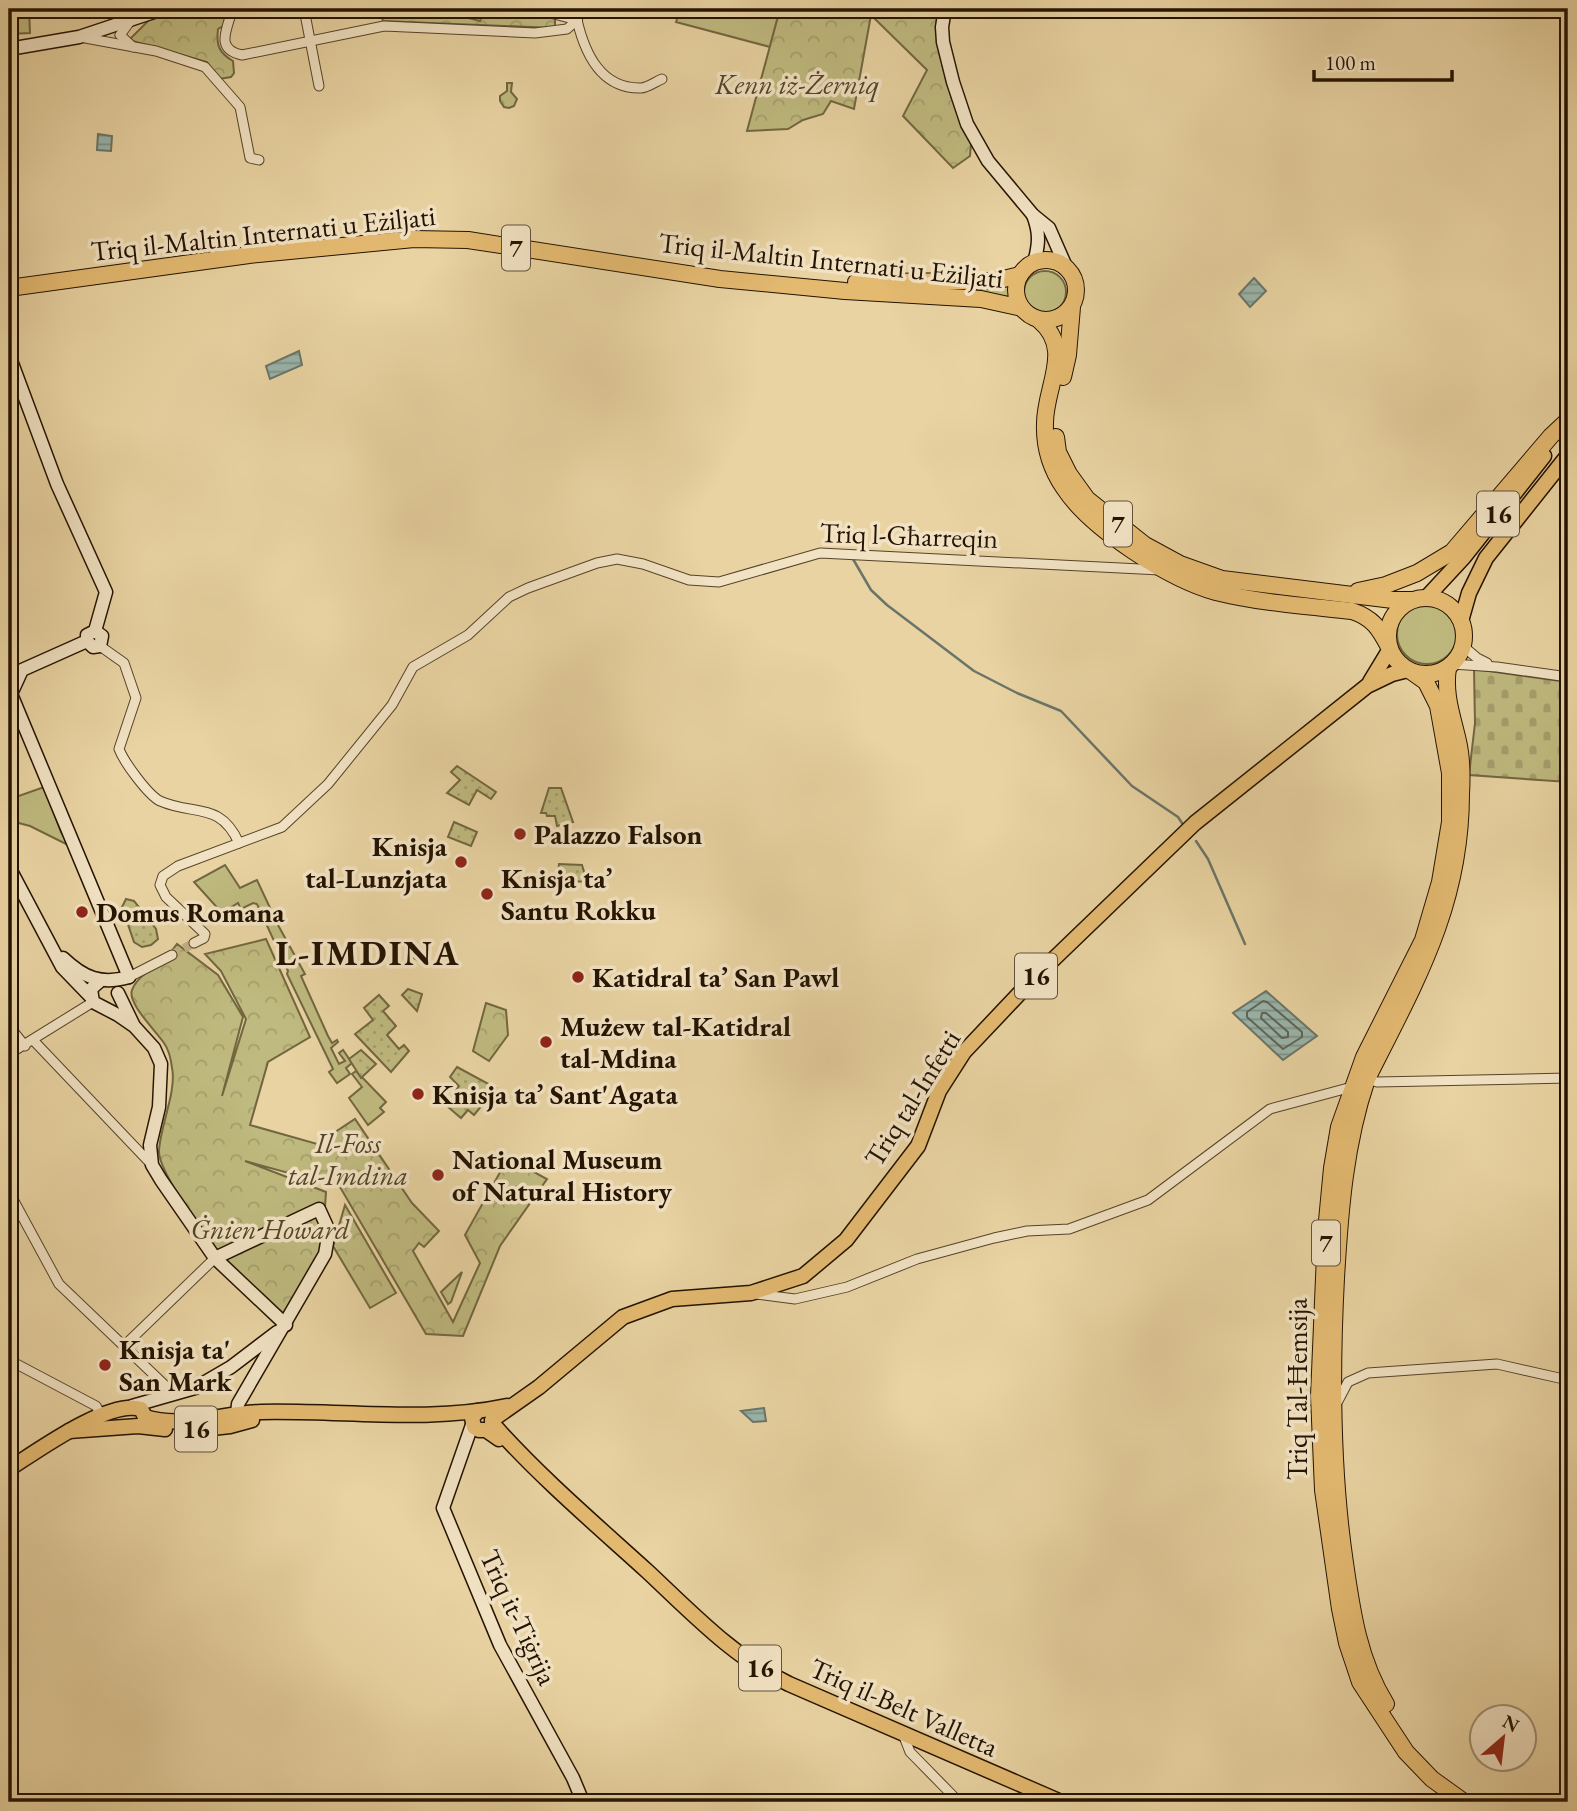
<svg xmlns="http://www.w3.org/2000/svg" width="1577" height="1811" viewBox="0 0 1577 1811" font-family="'EB Garamond',serif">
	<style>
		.grass { fill: #bfba7f; stroke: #726640; stroke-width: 2 }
		.forest { fill: url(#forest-crowns); stroke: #726640; stroke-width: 2 }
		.cemetery { fill: url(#cemetery-stones); stroke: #726640; stroke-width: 2 }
		.garden { fill: url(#garden-dots); stroke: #726640; stroke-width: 2 }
		.water { fill: url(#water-rules); stroke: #6a7568; stroke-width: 2 }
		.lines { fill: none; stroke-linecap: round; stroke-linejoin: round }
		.shore { stroke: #5e6457; stroke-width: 2 }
		.stream { stroke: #6a7568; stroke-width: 2.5 }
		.street-tunnel { stroke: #c2ad82; stroke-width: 9; stroke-dasharray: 9 4.5; stroke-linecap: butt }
		.street-casing { stroke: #554329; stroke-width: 11 }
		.secondary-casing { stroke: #241301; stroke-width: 15 }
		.primary-casing { stroke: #241301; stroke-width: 17 }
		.highway-casing { stroke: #241301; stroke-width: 18 }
		.street { stroke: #f1e2c3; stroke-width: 9 }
		.secondary { stroke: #f1e2c3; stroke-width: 12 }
		.primary { stroke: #e4ba71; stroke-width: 14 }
		.highway { stroke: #e4ba71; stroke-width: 16 }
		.poi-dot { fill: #8f2418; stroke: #f1e2c3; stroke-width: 2.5 }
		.labels { text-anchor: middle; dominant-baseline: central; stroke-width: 7; stroke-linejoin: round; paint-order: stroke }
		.shield { fill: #f1e2c3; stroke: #62513b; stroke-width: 2 }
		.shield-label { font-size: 26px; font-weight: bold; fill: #241301 }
		.park-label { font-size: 28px; font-style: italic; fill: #524527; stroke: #f1e2c3 }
		.street-label { font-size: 28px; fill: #241301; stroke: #f1e2c3 }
		.poi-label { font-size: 28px; font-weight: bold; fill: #241301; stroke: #f1e2c3; text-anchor: start }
		.district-label { font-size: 35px; font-weight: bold; letter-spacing: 2px; fill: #241301; stroke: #f1e2c3 }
	</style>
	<defs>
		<pattern id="forest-crowns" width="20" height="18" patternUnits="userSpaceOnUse" patternTransform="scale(1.75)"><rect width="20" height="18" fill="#bfba7f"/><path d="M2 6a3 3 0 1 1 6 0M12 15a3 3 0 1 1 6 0" fill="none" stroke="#a49f6c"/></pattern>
		<pattern id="cemetery-stones" width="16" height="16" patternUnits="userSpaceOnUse" patternTransform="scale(1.75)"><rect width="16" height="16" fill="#bfba7f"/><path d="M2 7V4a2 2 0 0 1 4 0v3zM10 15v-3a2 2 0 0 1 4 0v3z" fill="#a49f6c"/></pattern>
		<pattern id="garden-dots" width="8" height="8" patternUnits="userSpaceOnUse" patternTransform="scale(1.75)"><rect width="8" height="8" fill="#bfba7f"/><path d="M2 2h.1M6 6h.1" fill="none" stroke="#a49f6c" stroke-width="1.8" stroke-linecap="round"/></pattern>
		<pattern id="water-rules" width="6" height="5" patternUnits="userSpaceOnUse" patternTransform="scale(1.75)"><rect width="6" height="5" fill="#99b6ad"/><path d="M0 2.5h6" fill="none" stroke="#7d938a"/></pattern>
	</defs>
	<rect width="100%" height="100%" fill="#e9d3a2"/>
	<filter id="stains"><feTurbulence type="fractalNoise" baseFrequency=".00286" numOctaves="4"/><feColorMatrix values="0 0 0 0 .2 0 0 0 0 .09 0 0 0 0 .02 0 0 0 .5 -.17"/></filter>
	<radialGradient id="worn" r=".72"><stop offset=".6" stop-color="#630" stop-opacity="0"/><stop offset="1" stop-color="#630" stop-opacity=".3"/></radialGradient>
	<g class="grass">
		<polygon points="9,9 29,9 30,33 9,34"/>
		<polygon points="680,9 780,9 770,47 676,22"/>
		<circle cx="1045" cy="292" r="21"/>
		<polygon points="1009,283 1010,297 945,289"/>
		<circle cx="1427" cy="634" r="30"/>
		<polygon points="44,787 61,832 70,846 30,826 11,821 14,809 10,799"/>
		<polygon points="225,865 240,888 257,880 278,925 305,974 301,976 328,1036 332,1043 337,1040 338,1042 331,1048 339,1064 345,1061 339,1053 343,1050 352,1063 346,1068 350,1074 337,1083 329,1072 333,1069 287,974 288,971 257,904 253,903 241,909 238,903 222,913 194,882"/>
		<polygon points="356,1071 386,1102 380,1108 384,1112 368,1125 349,1098 362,1087 352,1074"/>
		<polygon points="462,1272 451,1302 448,1304 441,1292"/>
	</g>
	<g class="forest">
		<path d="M178 9H228L229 13 223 26 218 29C216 45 219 53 233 61L234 73 231 77 219 79 207 62 129 40 149 20Z"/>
		<polygon points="379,9 435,9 480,21 484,9 520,9 555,18 555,28 383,21"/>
		<polygon points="780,9 941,9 956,105 971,144 970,156 953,168 903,116 927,70 871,15 854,109 831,101 823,114 803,120 788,129 747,131"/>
		<polygon points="507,83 512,83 511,92 517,99 514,106 509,108 504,107 500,101 500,96 507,91"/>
		<path d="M266 939 310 1037 268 1062 250 1125 317 1144 355 1119 412 1203 439 1231 424 1247 419 1243 413 1251 453 1322 480 1263 465 1235 508 1158 547 1179 500 1246 463 1336 426 1334 340 1187 245 1161 326 1192 322 1252 286 1321C263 1298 239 1276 218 1252 204 1235 158 1170 159 1151 160 1127 177 1090 172 1068 171 1059 169 1050 164 1043 156 1031 127 1003 132 990 138 974 159 965 173 957L171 952 177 944 218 975 243 1017 222 1096 246 1019 221 971 205 954Z"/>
		<polygon points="486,1003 506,1010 508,1035 489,1061 473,1051"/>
		<polygon points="345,1205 396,1293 370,1308 333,1246"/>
	</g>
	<polygon class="cemetery" points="1474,669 1568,682 1568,782 1469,775 1475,723"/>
	<g class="garden">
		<polygon points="457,766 496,792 491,799 477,790 469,805 447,793 460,780 451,772"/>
		<polygon points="549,788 561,788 573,822 557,826 555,816 547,816 546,813 541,813"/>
		<polygon points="454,822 477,832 471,846 448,837"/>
		<polygon points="559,864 582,865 587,882 557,880"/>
		<polygon points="126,899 134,901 156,929 158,939 151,945 142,947 134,942 122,907"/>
		<polygon points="412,945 426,953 425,964 406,954"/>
		<polygon points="408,989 422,994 417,1011 402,995"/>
		<polygon points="379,995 389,1006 383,1011 396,1026 387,1035 399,1049 404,1045 409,1051 391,1072 355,1034 373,1020 364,1008"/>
		<polygon points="361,1050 376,1064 361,1078 349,1059"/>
		<polygon points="457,1067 496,1088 474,1115 468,1110 461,1118 448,1107 455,1099 452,1095 459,1086 450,1077"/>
	</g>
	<g class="water">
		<polygon points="98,134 112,136 111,151 97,150"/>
		<polygon points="1254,278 1266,291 1250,307 1239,294"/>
		<polygon points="299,351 302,365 270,379 266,366"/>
		<polygon points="1266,991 1317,1036 1283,1060 1233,1013"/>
		<polygon points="764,1408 766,1421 753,1422 741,1411"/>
	</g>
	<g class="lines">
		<g class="shore">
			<polygon points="1263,1001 1267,1002 1302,1032 1302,1037 1283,1049 1247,1017 1247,1012"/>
			<polygon points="1262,1013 1266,1013 1288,1032 1288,1037 1282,1038 1261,1018"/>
		</g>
		<g class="stream">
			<polyline points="853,559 871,590 887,605 974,671 1017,693 1061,711 1132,786 1178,817 1182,823"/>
			<polyline points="1196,841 1208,859 1245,944"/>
		</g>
		<polyline class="street-tunnel" points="172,955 194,943"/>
		<defs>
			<g id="street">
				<path d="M232 9C229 27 213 49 242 55L384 26 535 33 567 29 577 20"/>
				<polyline points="304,9 319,86"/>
				<polyline points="535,9 577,20"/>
				<polyline points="131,20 120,35 133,47"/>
				<path d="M577 20C585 54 601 89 641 88 647 88 655 82 662 79"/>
				<polyline points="577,20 581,9"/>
				<polyline points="80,37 156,51 205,67 240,107 250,158 259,160"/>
				<path d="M100 646 124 663 136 698 119 749C124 762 148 795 160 801 194 816 220 801 239 843"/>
				<polyline points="1463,646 1477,658 1487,663"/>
				<polyline points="1452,664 1497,667 1568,677"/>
				<polyline points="194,943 204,938 205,934 166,897 160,885 163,876 178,866 282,827 328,784 392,705 413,667 468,635 509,597 528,588 597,563 617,559 643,564 689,580 719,582 820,553 1160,570"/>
				<polyline points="129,977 172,955"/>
				<polyline points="9,1026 25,1046"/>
				<polyline points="33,1040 152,1165"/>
				<polyline points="9,1054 93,1002"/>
				<polyline points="1367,1079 1377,1082 1568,1078"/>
				<polyline points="9,1192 59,1284 174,1394"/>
				<polyline points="756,1294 795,1299 847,1287 917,1259 994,1238 1027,1231 1069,1229 1148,1200 1270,1109 1352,1087"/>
				<polyline points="125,1345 215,1258"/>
				<polyline points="9,1360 96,1406 101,1415"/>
				<polyline points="1338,1401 1348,1382 1368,1373 1497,1364 1568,1380"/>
				<polyline points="903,1734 910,1752 959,1802"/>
			</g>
			<g id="secondary">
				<polyline points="945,9 942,27 943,42 953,82 967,124 988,161 1033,215 1049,228 1067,269"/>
				<polyline points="9,49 79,37 163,9"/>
				<path d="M1033 215C1040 233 1039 244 1034 263"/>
				<polyline points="9,355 57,484 106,592 95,631 87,635 87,641 22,670 11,694 129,977"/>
				<polyline points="87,641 93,647 100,646 102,636 95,631"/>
				<polyline points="9,867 62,967 91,997"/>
				<path d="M63 958C84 978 101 985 129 977"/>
				<polyline points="100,981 91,989 93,1002 118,1015 134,1026 154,1048 161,1064 159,1107 150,1145 152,1165 161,1180 215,1258 286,1325"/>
				<polyline points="118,993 133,1024"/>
				<polyline points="215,1258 319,1209 329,1231 325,1254 238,1404 237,1414"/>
				<polyline points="132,1406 195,1388 231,1367 277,1332"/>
				<polyline points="472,1425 443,1508 500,1645 573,1778 583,1802"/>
			</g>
			<g id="primary">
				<polyline points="1426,598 1464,557 1544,456"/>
				<polyline points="1461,621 1469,593 1486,558 1568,455"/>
				<polyline points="1370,682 1390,649"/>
				<polyline points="478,1411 472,1418 474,1427 479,1430 486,1430 499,1439"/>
				<path d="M145 1417C183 1429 223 1413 261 1412 343 1410 427 1423 507 1406"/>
				<polyline points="492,1420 539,1387 623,1317 672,1299 751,1293 803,1276 846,1240 918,1146 939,1091 964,1052 1034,978 1195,823 1367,686 1392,674 1408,670"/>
				<path d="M492 1423C539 1476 594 1523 647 1571 691 1612 734 1658 789 1684L1061 1802"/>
				<polyline points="203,1429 230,1426 252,1420"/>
				<polyline points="69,1431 138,1426 165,1429"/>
				<path d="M9 1469C37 1451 109 1399 141 1409L145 1417"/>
			</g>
			<g id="highway">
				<circle cx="1046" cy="290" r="30"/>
				<polyline points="856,282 995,281 1020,275"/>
				<polyline points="9,288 249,255 414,239 468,240 720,279 845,291 981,299 1022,308"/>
				<path d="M1039 320C1074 349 1045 386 1045 423 1044 447 1051 469 1064 488 1091 529 1169 579 1216 592 1260 603 1307 606 1352 611 1373 618 1379 628 1389 647"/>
				<polyline points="1063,377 1068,355 1072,307"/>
				<polyline points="1056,437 1058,452 1069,474 1087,499 1145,545 1180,564 1222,579 1393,600 1411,600"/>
				<polyline points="1358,591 1386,585 1417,573 1452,552 1551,436 1568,420"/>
				<circle cx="1426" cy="636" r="38"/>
				<polyline points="1412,672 1426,682 1438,706 1450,773 1450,822 1440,882 1423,940 1364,1057 1339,1127 1332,1168 1326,1231 1319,1396 1323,1490 1340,1609 1347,1643 1360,1682 1406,1752 1432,1779 1464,1802"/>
				<path d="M1386 1704C1359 1661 1352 1612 1345 1563 1331 1468 1331 1373 1336 1278 1340 1210 1345 1144 1367 1079 1415 983 1461 906 1461 794 1462 777 1462 758 1458 741 1452 715 1444 694 1448 668"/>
			</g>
		</defs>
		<use href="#street" class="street-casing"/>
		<use href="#secondary" class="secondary-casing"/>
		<use href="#primary" class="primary-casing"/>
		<use href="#highway" class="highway-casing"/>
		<use href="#street" class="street"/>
		<use href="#secondary" class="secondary"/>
		<use href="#primary" class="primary"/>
		<use href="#highway" class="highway"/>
	</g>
	<g class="poi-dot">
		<circle cx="520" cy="834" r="7"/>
		<circle cx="461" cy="862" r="7"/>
		<circle cx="487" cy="894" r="7"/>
		<circle cx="82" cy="912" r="7"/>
		<circle cx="578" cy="977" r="7"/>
		<circle cx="546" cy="1042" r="7"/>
		<circle cx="418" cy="1094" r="7"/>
		<circle cx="438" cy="1175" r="7"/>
		<circle cx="105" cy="1365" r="7"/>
	</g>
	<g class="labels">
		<g class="shield">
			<rect x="502" y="225.5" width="28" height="45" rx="5"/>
			<rect x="1477" y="491.5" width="42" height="45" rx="5"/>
			<rect x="1104" y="501.5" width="28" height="45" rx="5"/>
			<rect x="1015" y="953.5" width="42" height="45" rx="5"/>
			<rect x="1312" y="1220.5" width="28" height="45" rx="5"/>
			<rect x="175" y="1406.5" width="42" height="45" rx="5"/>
			<rect x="739" y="1645.5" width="42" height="45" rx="5"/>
		</g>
		<g class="shield-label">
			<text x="516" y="248">7</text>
			<text x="1498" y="514">16</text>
			<text x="1118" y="524">7</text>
			<text x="1036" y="976">16</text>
			<text x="1326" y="1243">7</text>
			<text x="196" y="1429">16</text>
			<text x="760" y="1668">16</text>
		</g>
		<g class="park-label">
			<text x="797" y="84">Kenn iż-Żerniq</text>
			<text x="348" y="1143">Il-Foss<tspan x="348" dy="32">tal-Imdina</tspan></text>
			<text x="270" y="1229">Ġnien Howard</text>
		</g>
		<g class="street-label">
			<text transform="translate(263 233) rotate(-6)">Triq il-Maltin Internati u Eżiljati</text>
			<text transform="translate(831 260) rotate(6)">Triq il-Maltin Internati u Eżiljati</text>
			<text transform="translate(909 535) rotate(2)">Triq l-Għarreqin</text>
			<text transform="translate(912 1098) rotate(-58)">Triq tal-Infetti</text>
			<text transform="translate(1297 1389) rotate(-90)">Triq Tal-Ħemsija</text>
			<text transform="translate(519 1617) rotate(65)">Triq it-Tiġrija</text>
			<text transform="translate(904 1707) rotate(24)">Triq il-Belt Valletta</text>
		</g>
		<g class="poi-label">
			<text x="534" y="834">Palazzo Falson</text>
			<text x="447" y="846" text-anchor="end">Knisja<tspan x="447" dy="32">tal-Lunzjata</tspan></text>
			<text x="501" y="878">Knisja ta’<tspan x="501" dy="32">Santu Rokku</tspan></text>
			<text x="96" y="912">Domus Romana</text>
			<text x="592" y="977">Katidral ta’ San Pawl</text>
			<text x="560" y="1026">Mużew tal-Katidral<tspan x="560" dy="32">tal-Mdina</tspan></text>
			<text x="432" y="1094">Knisja ta’ Sant'Agata</text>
			<text x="452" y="1159">National Museum<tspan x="452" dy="32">of Natural History</tspan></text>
			<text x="119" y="1349">Knisja ta'<tspan x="119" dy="32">San Mark</tspan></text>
		</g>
		<g class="district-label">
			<text x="368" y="952">L-IMDINA</text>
		</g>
	</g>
	<rect width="1577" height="1811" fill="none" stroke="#e9d3a2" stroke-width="35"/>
	<rect x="10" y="10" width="1556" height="1790" fill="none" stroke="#241301" stroke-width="3.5"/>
	<rect x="18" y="18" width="1542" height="1776" fill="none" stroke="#241301" stroke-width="2"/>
	<g transform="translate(1503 1738) rotate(28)"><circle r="33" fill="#f1e2c3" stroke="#9f8f75" stroke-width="2"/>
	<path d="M0-5L12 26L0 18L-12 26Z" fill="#8f2418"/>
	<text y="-10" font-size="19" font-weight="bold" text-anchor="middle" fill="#241301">N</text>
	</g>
	<path d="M1314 70v10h138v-10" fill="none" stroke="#241301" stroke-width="3.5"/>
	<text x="1325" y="70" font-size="21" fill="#241301" stroke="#f1e2c3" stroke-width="5" paint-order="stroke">100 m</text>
	<rect width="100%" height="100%" filter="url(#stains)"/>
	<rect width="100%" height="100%" fill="url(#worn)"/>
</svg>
